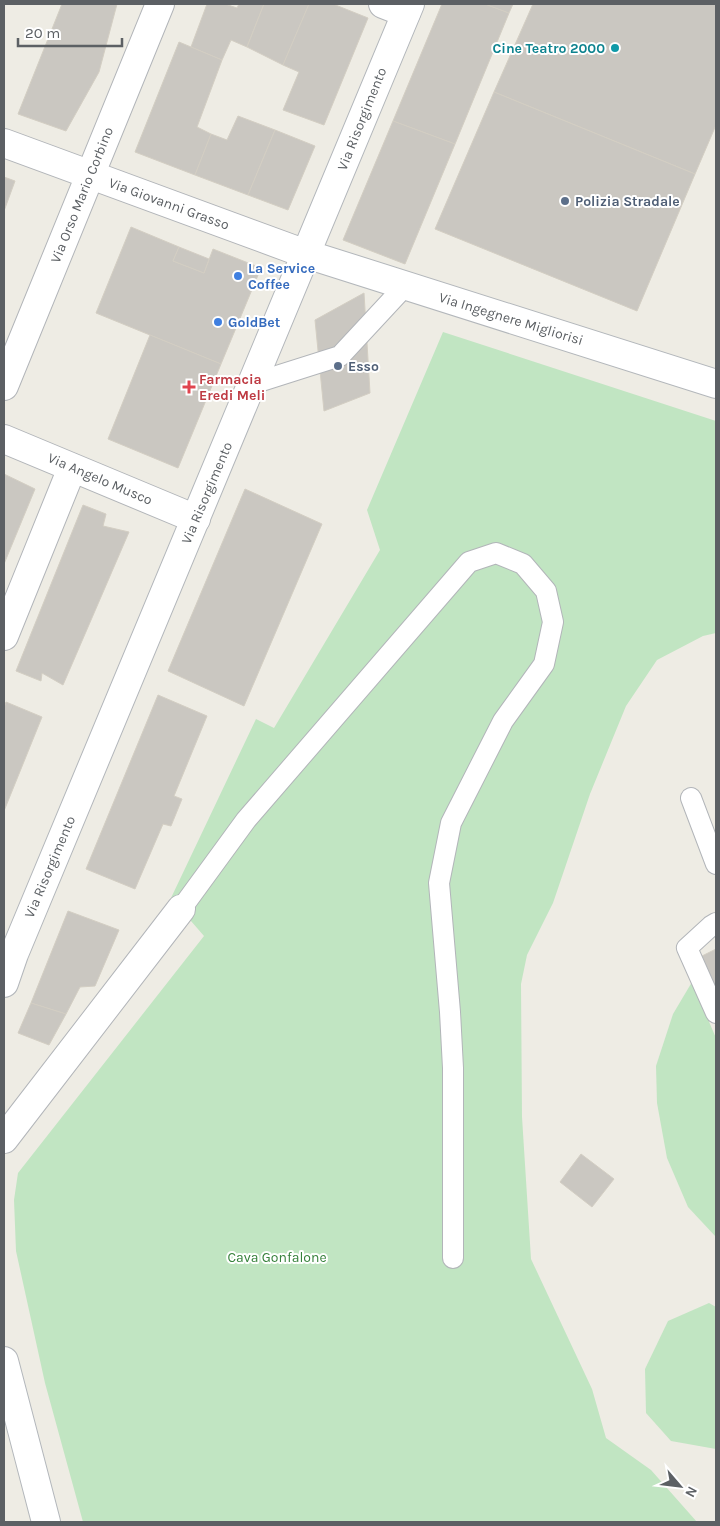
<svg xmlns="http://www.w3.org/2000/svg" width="720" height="1526" viewBox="0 0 720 1526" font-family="Karla,sans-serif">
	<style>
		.green { fill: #c1e5c2 }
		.building { fill: #cac7c1; stroke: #d3cec3 }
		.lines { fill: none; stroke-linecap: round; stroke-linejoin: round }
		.lane-casing { stroke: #b2b5b9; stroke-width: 22 }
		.street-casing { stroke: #b2b5b9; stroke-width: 30 }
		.secondary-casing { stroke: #b3b7bb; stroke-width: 30 }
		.lane { stroke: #fff; stroke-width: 20 }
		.street { stroke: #fff; stroke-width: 28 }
		.secondary { stroke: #fff; stroke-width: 28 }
		.culture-dot { fill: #0f9aa8; stroke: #fff; stroke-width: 2 }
		.service-dot { fill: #5c6f8a; stroke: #fff; stroke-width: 2 }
		.shop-dot { fill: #3f7fe0; stroke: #fff; stroke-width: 2 }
		.health-dot { fill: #e0444e; stroke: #fff; stroke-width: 2 }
		.labels { text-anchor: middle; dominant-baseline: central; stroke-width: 4; stroke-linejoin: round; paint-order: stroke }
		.culture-label { font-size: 14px; font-weight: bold; fill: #0d838f; stroke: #fff; text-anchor: end }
		.street-label { font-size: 14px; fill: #5c6064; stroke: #fff }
		.service-label { font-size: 14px; font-weight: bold; fill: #4e5e75; stroke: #fff; text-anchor: start }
		.shop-label { font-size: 14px; font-weight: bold; fill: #366cbe; stroke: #fff; text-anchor: start }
		.health-label { font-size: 14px; font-weight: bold; fill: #be3a42; stroke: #fff; text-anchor: start }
		.park-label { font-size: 14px; fill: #36813b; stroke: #fff }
	</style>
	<rect width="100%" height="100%" fill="#eeece4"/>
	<g class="green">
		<polygon points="443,332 716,421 716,633 703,636 657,660 626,706 590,794 553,903 527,955 521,984 522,1117 531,1259 592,1389 606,1438 651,1470 697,1522 83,1522 45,1383 16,1251 14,1200 18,1173 204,936 171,898 256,719 274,728 380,550 367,510"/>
		<polygon points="692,982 716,1038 716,1237 688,1207 667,1158 657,1103 656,1066 673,1014"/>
		<polygon points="709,1303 716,1307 716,1449 671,1441 646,1413 645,1369 668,1321"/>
	</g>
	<g class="building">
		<polygon points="62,4 117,4 99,72 66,131 18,114"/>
		<polygon points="207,4 225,4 237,8 239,4 264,4 247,47 231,40 222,60 191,47"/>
		<polygon points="264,4 309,4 283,65 247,47"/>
		<polygon points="309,4 333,4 368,18 324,125 283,110 299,72 283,65"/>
		<polygon points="442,4 485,4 509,13 455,144 393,121"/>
		<polygon points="485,4 513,4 509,13"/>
		<polygon points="533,4 716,4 716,125 695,174 494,92"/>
		<polygon points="179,42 222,60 197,127 211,134 195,175 135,152"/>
		<polygon points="494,92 695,174 637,311 435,229"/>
		<polygon points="238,116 275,130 248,195 195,175 211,134 227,140"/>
		<polygon points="393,121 455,144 405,264 343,240"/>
		<polygon points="275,130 315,146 288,210 248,195"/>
		<polygon points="4,177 15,181 4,211"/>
		<polygon points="131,227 179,247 173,261 204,273 213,249 261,268 221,364 96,313"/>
		<polygon points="179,247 209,259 204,273 173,261"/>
		<polygon points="364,293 370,393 324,411 315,320"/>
		<polygon points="150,335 221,364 178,468 108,439"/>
		<polygon points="4,474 35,489 4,564"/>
		<polygon points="245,489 322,524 244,706 168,671"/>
		<polygon points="83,505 106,514 103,526 129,532 63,685 42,673 41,681 16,671"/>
		<polygon points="158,695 207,716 174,796 182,799 171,826 163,824 135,889 86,869"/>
		<polygon points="6,702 42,717 4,811 4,708"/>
		<polygon points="68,911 119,930 95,986 80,987 66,1014 31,1003"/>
		<polygon points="716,949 716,989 702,956"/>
		<polygon points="31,1003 66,1014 49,1045 18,1033"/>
		<polygon points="581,1154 614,1179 592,1207 560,1182"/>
	</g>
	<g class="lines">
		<defs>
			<g id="lane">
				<polyline points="252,384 340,356 405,286"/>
				<polyline points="691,798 716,864"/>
				<polyline points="181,909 246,820 469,562 496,553 523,564 546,591 553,622 544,664 503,721 451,823 439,883 450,1012 453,1068 453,1258"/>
				<polyline points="716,923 711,926 687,948 716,1013"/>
			</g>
			<g id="street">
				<polyline points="383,4 406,13"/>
				<polyline points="4,143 306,254"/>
				<polyline points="4,386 160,4"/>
				<polyline points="4,439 196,519"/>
				<polyline points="4,636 72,468"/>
				<polyline points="4,1139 181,909"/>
			</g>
			<g id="secondary">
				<polyline points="306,254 716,384"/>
				<polyline points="4,983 14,954 410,4"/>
				<polyline points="4,1361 46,1522"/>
			</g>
		</defs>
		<use href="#lane" class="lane-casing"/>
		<use href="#street" class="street-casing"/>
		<use href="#secondary" class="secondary-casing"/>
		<use href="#lane" class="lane"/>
		<use href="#street" class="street"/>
		<use href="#secondary" class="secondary"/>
	</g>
	<circle class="culture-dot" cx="615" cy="48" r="5"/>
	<g class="service-dot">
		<circle cx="565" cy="201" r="5"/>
		<circle cx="338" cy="366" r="5"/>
	</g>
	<g class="shop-dot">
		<circle cx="238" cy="276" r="5"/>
		<circle cx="218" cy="322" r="5"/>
	</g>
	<path class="health-dot" d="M186.5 379.5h5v5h5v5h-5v5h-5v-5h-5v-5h5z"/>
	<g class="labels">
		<g class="culture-label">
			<text x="605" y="48">Cine Teatro 2000</text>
		</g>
		<g class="street-label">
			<text transform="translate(362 119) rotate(-68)">Via Risorgimento</text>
			<text transform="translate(82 195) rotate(-68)">Via Orso Mario Corbino</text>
			<text transform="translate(169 204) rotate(20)">Via Giovanni Grasso</text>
			<text transform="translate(511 319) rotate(17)">Via Ingegnere Migliorisi</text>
			<text transform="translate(100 479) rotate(23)">Via Angelo Musco</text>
			<text transform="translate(207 493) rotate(-67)">Via Risorgimento</text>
			<text transform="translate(50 867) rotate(-67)">Via Risorgimento</text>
		</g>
		<g class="service-label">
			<text x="575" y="201">Polizia Stradale</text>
			<text x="348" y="366">Esso</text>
		</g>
		<g class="shop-label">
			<text x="248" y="268">La Service<tspan x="248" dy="16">Coffee</tspan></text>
			<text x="228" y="322">GoldBet</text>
		</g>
		<g class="health-label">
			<text x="199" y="379">Farmacia<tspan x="199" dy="16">Eredi Meli</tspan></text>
		</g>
		<g class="park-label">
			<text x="277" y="1257">Cava Gonfalone</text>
		</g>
	</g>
	<rect width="720" height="1526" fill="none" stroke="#5c6064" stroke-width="10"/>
	<g transform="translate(680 1486) rotate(118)" stroke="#ffffff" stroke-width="4" paint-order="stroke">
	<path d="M0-4L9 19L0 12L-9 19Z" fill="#5c6064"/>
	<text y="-8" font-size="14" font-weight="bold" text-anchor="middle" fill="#5c6064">N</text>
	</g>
	<path d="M18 38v8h104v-8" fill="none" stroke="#5c6064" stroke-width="2.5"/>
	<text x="25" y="38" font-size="15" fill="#5c6064" stroke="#ffffff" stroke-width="4" paint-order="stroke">20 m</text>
</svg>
